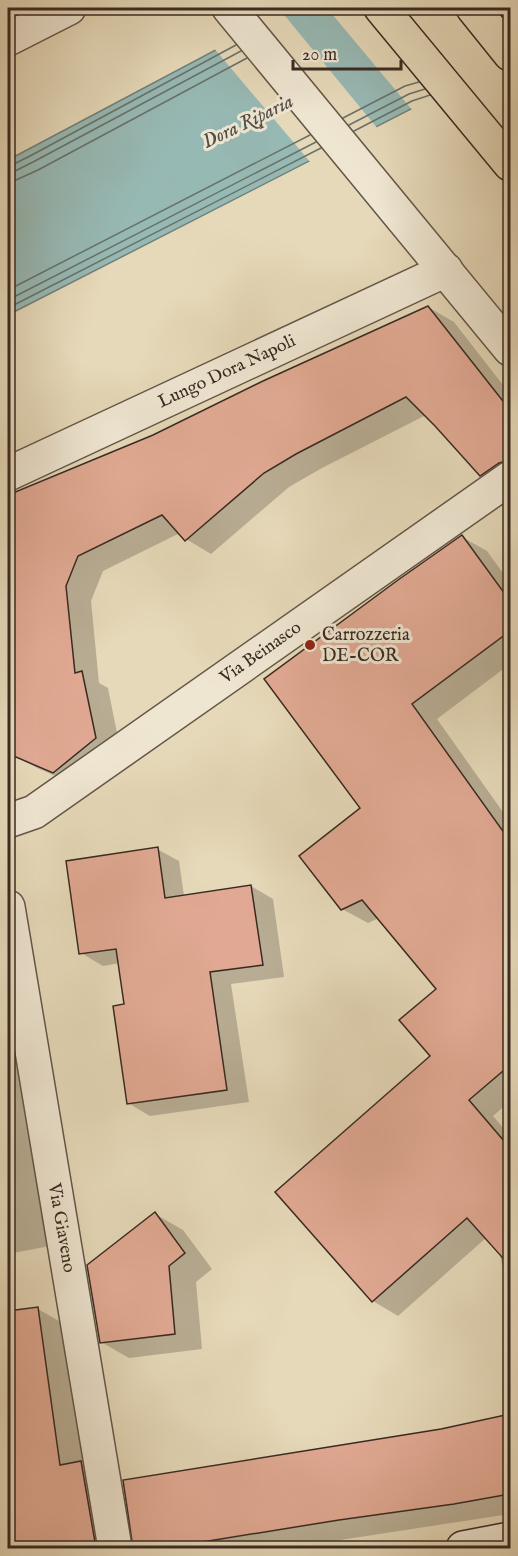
<svg xmlns="http://www.w3.org/2000/svg" width="518" height="1556" viewBox="0 0 518 1556" font-family="'IM FELL English',serif">
	<style>
		.water { fill: #97b9b4; stroke: #71807a; stroke-width: 1.5 }
		.pier { fill: #e6d9b9 }
		.shadow { fill: #0003 }
		.lines { fill: none; stroke-linecap: round; stroke-linejoin: round }
		.shore { stroke: #68726b; stroke-width: 1.5 }
		.building { fill: #e1a993; stroke: #382a22; stroke-width: 1.5 }
		.street-casing { stroke: #645648; stroke-width: 36 }
		.secondary-casing { stroke: #382a22; stroke-width: 36 }
		.primary-casing { stroke: #382a22; stroke-width: 36 }
		.street { stroke: #efe6d2; stroke-width: 33 }
		.secondary { stroke: #efe6d2; stroke-width: 33 }
		.primary { stroke: #e6d9b9; stroke-width: 33 }
		.poi-dot { fill: #8f2418; stroke: #efe6d2; stroke-width: 2 }
		.labels { text-anchor: middle; dominant-baseline: central; stroke-width: 6; stroke-linejoin: round; paint-order: stroke }
		.street-label { font-size: 18px; fill: #382a22; stroke: #efe6d2 }
		.poi-label { font-size: 18px; fill: #382a22; stroke: #efe6d2; text-anchor: start }
		.water-label { font-size: 20px; font-style: italic; fill: #504e46; stroke: #efe6d2 }
	</style>
	<rect width="100%" height="100%" fill="#e6d9b9"/>
	<filter id="stains"><feTurbulence type="fractalNoise" baseFrequency=".00333" numOctaves="4"/><feColorMatrix values="0 0 0 0 .2 0 0 0 0 .09 0 0 0 0 .02 0 0 0 .5 -.17"/></filter>
	<radialGradient id="worn" r=".72"><stop offset=".6" stop-color="#630" stop-opacity="0"/><stop offset="1" stop-color="#630" stop-opacity=".3"/></radialGradient>
	<polygon class="water" points="295,8 510,8 415,107 8,315 8,160"/>
	<g class="pier">
		<polygon points="327,8 510,8 510,79 413,111"/>
		<polygon points="281,11 378,129 311,163 213,47"/>
	</g>
	<g class="shadow">
		<polygon points="8,8 17,8 8,12"/>
		<polygon points="428,307 454,322 510,394 510,487 506,490 481,475 426,415 322,468 289,487 211,554 186,539 180,533 103,571 91,601 99,683 108,688 121,753 79,786 37,768 11,753 8,731 8,496 154,436"/>
		<polygon points="510,502 510,514 504,507"/>
		<polygon points="462,537 487,551 510,583 510,664 437,719 510,822 510,1101 493,1116 510,1136 510,1276 504,1273 499,1251 487,1237 398,1316 373,1301 432,1056 438,989 379,918 368,923 342,909 362,808"/>
		<polygon points="157,849 179,861 184,896 251,886 273,899 284,977 231,984 249,1102 150,1116 128,1103 126,1005 120,963 103,966 81,953"/>
		<polygon points="8,943 55,1245 8,1254"/>
		<polygon points="155,1214 183,1230 212,1269 196,1282 202,1349 129,1358 101,1342"/>
		<polygon points="38,1309 66,1325 121,1548 8,1548 8,1504 14,1503 8,1461 8,1313"/>
		<polygon points="510,1415 510,1514 288,1548 147,1548 144,1533 441,1430"/>
	</g>
	<g class="lines">
		<g class="shore">
			<polyline points="343,118 405,86 419,82"/>
			<polyline points="349,125 409,94 425,89"/>
			<polyline points="354,131 412,101 430,95"/>
			<polyline points="8,165 12,165 30,156 236,45"/>
			<polyline points="8,173 15,171 33,162 241,51"/>
			<polyline points="8,182 16,180 38,170 247,58"/>
			<polyline points="8,290 310,135"/>
			<polyline points="8,300 316,142"/>
			<polyline points="8,308 321,148"/>
		</g>
	</g>
	<g class="building">
		<polygon points="428,306 510,410 510,460 499,463 480,476 435,426 406,397 296,454 264,473 185,541 162,515 78,556 66,586 75,673 82,671 96,738 53,773 9,754 8,741 8,495 153,435 263,381"/>
		<polygon points="462,535 510,601 510,631 412,704 510,841 510,1065 469,1100 510,1148 510,1266 467,1218 372,1302 275,1192 430,1056 399,1020 436,989 362,900 341,910 299,856 360,808 264,679 398,580"/>
		<polygon points="158,847 165,898 251,885 263,965 210,972 227,1090 127,1104 113,1006 124,1004 116,949 79,954 66,861"/>
		<polygon points="155,1212 185,1253 169,1266 175,1334 100,1343 87,1265"/>
		<polygon points="38,1307 60,1465 81,1461 96,1548 8,1548 8,1503 13,1502 8,1471 8,1311"/>
		<polygon points="510,1414 510,1494 454,1504 339,1520 165,1548 133,1548 123,1480 441,1429"/>
	</g>
	<g class="lines">
		<defs>
			<g id="street">
				<polyline points="229,8 510,349"/>
				<polyline points="8,39 69,8"/>
				<polyline points="8,474 446,270"/>
				<polyline points="8,821 34,812 510,478"/>
				<polyline points="8,907 115,1548"/>
			</g>
			<polyline id="secondary" points="463,1548 510,1539"/>
			<g id="primary">
				<polyline points="381,8 510,164"/>
				<polyline points="473,8 510,54"/>
			</g>
		</defs>
		<use href="#street" class="street-casing"/>
		<use href="#secondary" class="secondary-casing"/>
		<use href="#primary" class="primary-casing"/>
		<use href="#street" class="street"/>
		<use href="#secondary" class="secondary"/>
		<use href="#primary" class="primary"/>
	</g>
	<circle class="poi-dot" cx="310" cy="645" r="6"/>
	<g class="labels">
		<g class="street-label">
			<text transform="translate(227 372) rotate(-25)">Lungo Dora Napoli</text>
			<text transform="translate(261 653) rotate(-35)">Via Beinasco</text>
			<text transform="translate(61 1228) rotate(80)">Via Giaveno</text>
		</g>
		<g class="poi-label">
			<text x="322" y="635">Carrozzeria<tspan x="322" dy="21">DE-COR</tspan></text>
		</g>
		<g class="water-label">
			<text transform="translate(248 122) rotate(-26)">Dora Riparia</text>
		</g>
	</g>
	<rect width="518" height="1556" fill="none" stroke="#e6d9b9" stroke-width="30"/>
	<rect x="9" y="9" width="500" height="1538" fill="none" stroke="#382a22" stroke-width="3"/>
	<rect x="15" y="15" width="488" height="1526" fill="none" stroke="#382a22" stroke-width="1.5"/>
	<path d="M293 60v9h108v-9" fill="none" stroke="#382a22" stroke-width="3"/>
	<text x="302" y="60" font-size="18" fill="#382a22" stroke="#efe6d2" stroke-width="4.5" paint-order="stroke">20 m</text>
	<rect width="100%" height="100%" filter="url(#stains)"/>
	<rect width="100%" height="100%" fill="url(#worn)"/>
</svg>
